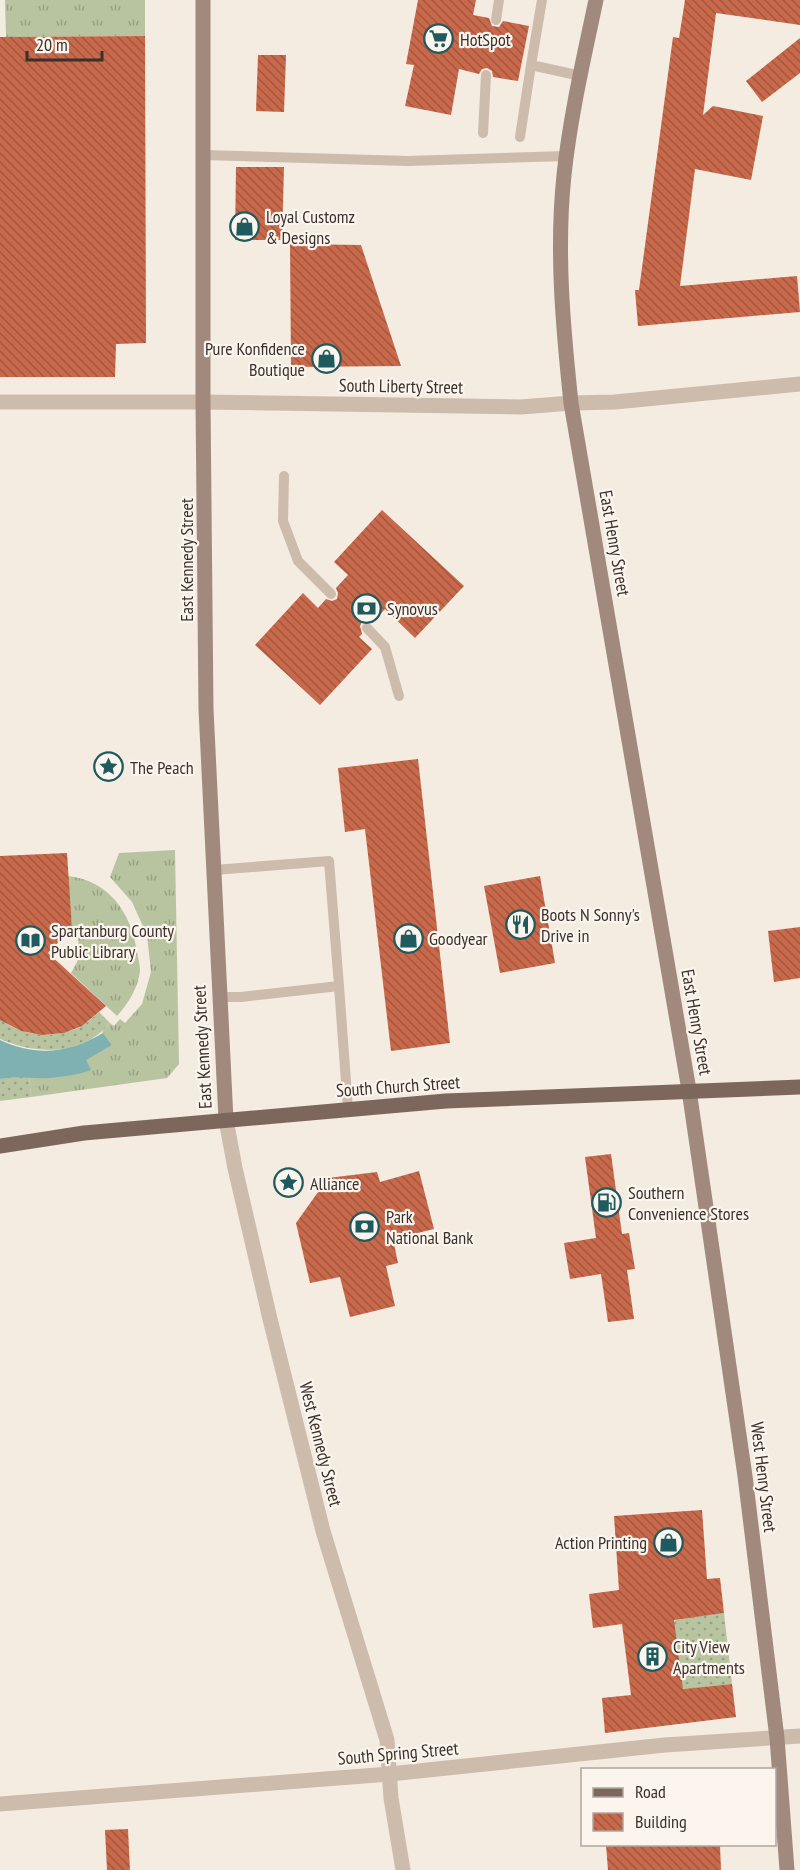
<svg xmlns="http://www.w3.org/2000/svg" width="800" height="1870" viewBox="0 0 800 1870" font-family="'PT Sans Narrow',sans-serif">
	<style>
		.grass { fill: url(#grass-tufts) }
		.garden { fill: url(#garden-dots) }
		.water { fill: #7fb0b2 }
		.building { fill: url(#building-back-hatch) }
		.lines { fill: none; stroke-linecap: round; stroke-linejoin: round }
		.lane { stroke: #cdbbac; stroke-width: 10 }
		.street { stroke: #cdbbac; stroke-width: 15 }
		.secondary { stroke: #a18a7d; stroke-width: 15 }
		.primary { stroke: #7d675c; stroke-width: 15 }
		.labels { text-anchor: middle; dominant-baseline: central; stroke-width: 4.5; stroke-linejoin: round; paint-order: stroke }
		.poi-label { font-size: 18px; fill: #3b302b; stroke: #fbf5ee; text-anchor: start }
		.street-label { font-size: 18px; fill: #3b302b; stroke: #fbf5ee }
	</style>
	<defs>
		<pattern id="grass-tufts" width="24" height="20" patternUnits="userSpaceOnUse" patternTransform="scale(1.5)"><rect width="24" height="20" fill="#b8c4a0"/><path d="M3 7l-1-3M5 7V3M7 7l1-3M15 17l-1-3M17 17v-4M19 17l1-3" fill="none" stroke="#97a083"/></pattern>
		<pattern id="garden-dots" width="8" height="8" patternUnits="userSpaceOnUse" patternTransform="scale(1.5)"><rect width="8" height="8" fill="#b8c4a0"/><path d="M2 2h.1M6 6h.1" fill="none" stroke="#97a083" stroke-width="1.8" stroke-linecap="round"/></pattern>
		<pattern id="building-back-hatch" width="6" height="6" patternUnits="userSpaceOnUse" patternTransform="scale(1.5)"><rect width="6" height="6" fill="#c8694b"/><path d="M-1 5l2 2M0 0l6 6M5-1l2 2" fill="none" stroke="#a4573f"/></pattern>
	</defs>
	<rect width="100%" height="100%" fill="#f4ebe1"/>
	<g class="grass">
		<polygon points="5,0 145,0 145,36 6,37"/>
		<polygon points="175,850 179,1064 167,1078 31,1097 29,1077 85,1059 112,1045 102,1032 110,1023 114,1026 120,1019 125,1023 142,1004 151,972 147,935 132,902 110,877 119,853"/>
		<path d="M68 876C110 881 131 913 137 952 138 958 140 965 140 971 138 988 128 1004 117 1016L71 973 77 962 79 949 78 938 72 928Z"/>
	</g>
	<g class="garden">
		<path d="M99 1012 110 1023C82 1056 37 1055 0 1039V1019C22 1037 55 1039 80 1027 87 1023 93 1017 99 1012Z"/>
		<polygon points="9,1076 29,1077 31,1097 0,1101 0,1079"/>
		<polygon points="724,1613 732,1684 684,1689 676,1683 668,1628 677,1619"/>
	</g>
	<path class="water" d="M103 1033 112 1045 86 1060 91 1070C77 1075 63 1077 48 1078 32 1079 16 1075 0 1079V1040C36 1057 70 1053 103 1033Z"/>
	<g class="building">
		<polygon points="418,0 476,0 473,15 489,18 492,26 499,27 503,21 529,26 518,81 493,77 492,71 487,68 482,69 479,74 459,69 451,115 405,106 414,65 406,64"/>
		<polygon points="685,0 800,0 800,25 716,13 703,115 713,106 763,116 751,180 695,169 680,286 797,276 800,312 638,326 635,290 639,290 673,37 679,38"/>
		<polygon points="145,36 146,343 116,344 115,377 0,377 0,37"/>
		<polygon points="800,38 800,73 762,102 746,81"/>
		<polygon points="258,55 286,55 284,112 256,111"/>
		<polygon points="236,167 284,167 282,240 235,240"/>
		<polygon points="290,244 361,245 401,366 291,367"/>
		<polygon points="382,510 464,586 415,638 385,609 372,623 369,621 362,622 360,626 362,634 359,637 372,649 320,705 255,645 303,593 318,608 326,599 332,601 337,599 338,593 336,588 348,575 334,562"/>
		<polygon points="418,759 450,1043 391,1051 365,829 345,832 338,768"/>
		<polygon points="67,853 72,928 48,953 106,1006 82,1026 64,1033 42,1035 21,1031 0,1020 0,856"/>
		<polygon points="540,876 555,963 500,973 484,886"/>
		<polygon points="800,927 800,978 774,982 768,931"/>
		<polygon points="611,1154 622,1234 629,1233 635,1269 627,1270 634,1319 608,1322 601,1274 570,1279 564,1243 596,1238 585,1157"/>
		<polygon points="419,1171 434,1229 393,1239 398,1263 386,1266 395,1306 350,1317 340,1277 310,1283 296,1223 328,1178 377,1172 380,1182"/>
		<polygon points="702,1510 707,1579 720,1578 724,1613 674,1620 683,1689 732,1684 736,1717 605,1733 602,1698 631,1695 622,1624 593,1628 589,1594 619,1590 614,1516"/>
		<polygon points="128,1829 130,1870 107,1870 105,1830"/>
		<polygon points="606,1845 720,1845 721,1870 608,1870"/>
	</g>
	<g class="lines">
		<g class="lane">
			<polyline points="542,0 531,65 581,76"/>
			<polyline points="496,20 499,0"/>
			<polyline points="483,133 486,75"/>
			<polyline points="520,137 531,65"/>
			<polyline points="203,155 408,161 567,156"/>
			<polyline points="284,476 283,521 298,561 331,594"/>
			<polyline points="367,628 385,647 399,696"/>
			<polyline points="214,870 329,861 339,986 241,997 220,997"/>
			<polyline points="339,986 348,1109"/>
		</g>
		<g class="street">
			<polyline points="0,402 203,402 521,407 571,403 615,402 800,384"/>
			<polyline points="226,1120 235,1168 270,1319 323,1531 387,1740 391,1798 403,1870"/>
			<polyline points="0,1804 390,1774 665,1745 800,1736"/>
		</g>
		<g class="secondary">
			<polyline points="203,0 203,402 206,709 226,1120"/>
			<path d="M596 0C584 57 570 117 564 175 556 251 563 327 571 403L689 1090 745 1476 777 1738 787 1870"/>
		</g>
		<polyline class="primary" points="0,1146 84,1133 446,1101 800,1087"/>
	</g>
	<defs>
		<symbol id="supermarket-ring" viewBox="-11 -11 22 22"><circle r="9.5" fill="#fbf5ee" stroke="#1f5a5e" stroke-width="1.5"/><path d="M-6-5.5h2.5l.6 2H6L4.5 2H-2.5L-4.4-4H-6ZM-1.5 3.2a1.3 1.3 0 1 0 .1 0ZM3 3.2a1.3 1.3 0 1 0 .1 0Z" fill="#1f5a5e"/></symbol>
		<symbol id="shop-ring" viewBox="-11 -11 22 22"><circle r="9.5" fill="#fbf5ee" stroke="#1f5a5e" stroke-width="1.5"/><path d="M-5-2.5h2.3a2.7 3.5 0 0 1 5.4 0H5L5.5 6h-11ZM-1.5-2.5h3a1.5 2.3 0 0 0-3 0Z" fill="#1f5a5e"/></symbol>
		<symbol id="bank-ring" viewBox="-11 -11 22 22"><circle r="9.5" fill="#fbf5ee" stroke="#1f5a5e" stroke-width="1.5"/><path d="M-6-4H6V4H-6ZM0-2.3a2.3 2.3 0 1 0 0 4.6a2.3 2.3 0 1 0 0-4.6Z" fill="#1f5a5e"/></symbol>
		<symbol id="sight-ring" viewBox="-11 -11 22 22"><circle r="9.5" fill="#fbf5ee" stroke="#1f5a5e" stroke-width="1.5"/><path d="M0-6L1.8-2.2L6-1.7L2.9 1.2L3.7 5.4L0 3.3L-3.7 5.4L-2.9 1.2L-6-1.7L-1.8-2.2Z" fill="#1f5a5e"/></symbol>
		<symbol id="restaurant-ring" viewBox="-11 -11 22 22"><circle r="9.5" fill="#fbf5ee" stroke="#1f5a5e" stroke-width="1.5"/><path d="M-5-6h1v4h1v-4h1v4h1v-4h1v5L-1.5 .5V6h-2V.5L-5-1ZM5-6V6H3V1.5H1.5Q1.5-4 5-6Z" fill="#1f5a5e"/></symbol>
		<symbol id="library-ring" viewBox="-11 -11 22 22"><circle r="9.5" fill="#fbf5ee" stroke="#1f5a5e" stroke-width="1.5"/><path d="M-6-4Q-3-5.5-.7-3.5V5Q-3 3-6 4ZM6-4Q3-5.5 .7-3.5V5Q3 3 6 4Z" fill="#1f5a5e"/></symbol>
		<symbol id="fuel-ring" viewBox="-11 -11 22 22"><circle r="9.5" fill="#fbf5ee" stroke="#1f5a5e" stroke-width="1.5"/><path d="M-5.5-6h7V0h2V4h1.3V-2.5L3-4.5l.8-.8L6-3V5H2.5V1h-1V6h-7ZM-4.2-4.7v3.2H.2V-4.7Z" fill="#1f5a5e"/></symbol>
		<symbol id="building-ring" viewBox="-11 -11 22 22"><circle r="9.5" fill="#fbf5ee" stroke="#1f5a5e" stroke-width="1.5"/><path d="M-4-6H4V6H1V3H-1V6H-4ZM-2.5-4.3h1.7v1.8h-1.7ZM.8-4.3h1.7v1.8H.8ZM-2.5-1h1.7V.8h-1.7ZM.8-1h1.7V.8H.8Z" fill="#1f5a5e"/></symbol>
	</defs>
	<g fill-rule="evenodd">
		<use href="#supermarket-ring" x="422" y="22" width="33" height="33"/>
		<use href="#shop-ring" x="228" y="210" width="33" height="33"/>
		<use href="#shop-ring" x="310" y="342" width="33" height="33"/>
		<use href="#bank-ring" x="350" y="592" width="33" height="33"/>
		<use href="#sight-ring" x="92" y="750" width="33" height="33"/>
		<use href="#restaurant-ring" x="504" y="908" width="33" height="33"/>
		<use href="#shop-ring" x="392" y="922" width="33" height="33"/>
		<use href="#library-ring" x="14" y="924" width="33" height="33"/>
		<use href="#sight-ring" x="272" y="1166" width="33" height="33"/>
		<use href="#fuel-ring" x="590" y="1186" width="33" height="33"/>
		<use href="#bank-ring" x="348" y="1210" width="33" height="33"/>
		<use href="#shop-ring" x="652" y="1526" width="33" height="33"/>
		<use href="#building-ring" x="636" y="1640" width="33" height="33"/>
	</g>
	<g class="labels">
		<g class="poi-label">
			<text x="460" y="39">HotSpot</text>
			<text x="266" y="216">Loyal Customz<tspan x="266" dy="21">&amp; Designs</tspan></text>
			<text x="305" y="348" text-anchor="end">Pure Konfidence<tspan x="305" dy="21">Boutique</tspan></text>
			<text x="387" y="608">Synovus</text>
			<text x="130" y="767">The Peach</text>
			<text x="541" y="914">Boots N Sonny's<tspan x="541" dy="21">Drive in</tspan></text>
			<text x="51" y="930">Spartanburg County<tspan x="51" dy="21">Public Library</tspan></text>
			<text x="429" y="938">Goodyear</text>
			<text x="310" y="1183">Alliance</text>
			<text x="628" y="1192">Southern<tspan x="628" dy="21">Convenience Stores</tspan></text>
			<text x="386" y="1216">Park<tspan x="386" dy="21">National Bank</tspan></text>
			<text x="647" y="1542" text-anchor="end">Action Printing</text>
			<text x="673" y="1646">City View<tspan x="673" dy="21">Apartments</tspan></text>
		</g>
		<g class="street-label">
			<text transform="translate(401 386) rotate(1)">South Liberty Street</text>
			<text transform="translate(615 543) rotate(80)">East Henry Street</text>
			<text transform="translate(186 560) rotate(-90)">East Kennedy Street</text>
			<text transform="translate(697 1022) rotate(80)">East Henry Street</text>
			<text transform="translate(202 1047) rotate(-93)">East Kennedy Street</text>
			<text transform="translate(398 1086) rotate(-4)">South Church Street</text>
			<text transform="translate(321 1444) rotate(76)">West Kennedy Street</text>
			<text transform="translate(764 1477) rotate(83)">West Henry Street</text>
			<text transform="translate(398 1753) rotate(-5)">South Spring Street</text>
		</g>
	</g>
	<rect x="581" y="1768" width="195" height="78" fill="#fbf5ee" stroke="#aea6a0" stroke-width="1.5"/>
	<rect x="593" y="1788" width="30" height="9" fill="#7d675c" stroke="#aea6a0" stroke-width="1.5"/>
	<text x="635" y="1798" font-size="18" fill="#3b302b">Road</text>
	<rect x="593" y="1813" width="30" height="18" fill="url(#building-back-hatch)" stroke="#aea6a0" stroke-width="1.5"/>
	<text x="635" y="1828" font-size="18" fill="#3b302b">Building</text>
	<path d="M27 51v9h75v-9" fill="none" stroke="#3b302b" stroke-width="3"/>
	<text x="36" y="51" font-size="18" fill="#3b302b" stroke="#fbf5ee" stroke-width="4.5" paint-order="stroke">20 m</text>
</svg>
